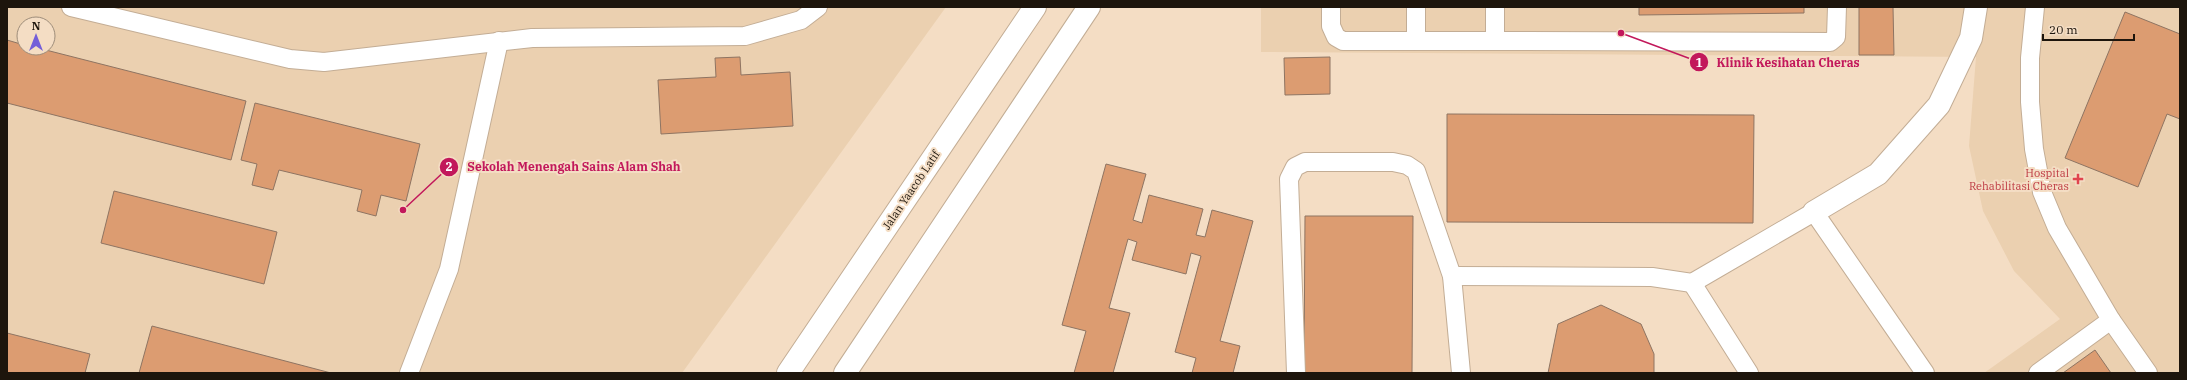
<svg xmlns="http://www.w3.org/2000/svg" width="2187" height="380" viewBox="0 0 2187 380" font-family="'IBM Plex Serif',serif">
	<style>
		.built { fill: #ebd0b0; fill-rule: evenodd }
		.building { fill: #dc9c71; stroke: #8e7462 }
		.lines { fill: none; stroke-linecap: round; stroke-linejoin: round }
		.service-casing { stroke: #c3ad95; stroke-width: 20 }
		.minor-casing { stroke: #c3ad95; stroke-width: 24 }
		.secondary-casing { stroke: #c3ad95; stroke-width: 24 }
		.service { stroke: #fff; stroke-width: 18 }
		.minor { stroke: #fff; stroke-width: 22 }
		.secondary { stroke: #fff; stroke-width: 22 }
		.health-dot { fill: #e0444e; stroke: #f4ddc4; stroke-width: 1.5 }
		.labels { text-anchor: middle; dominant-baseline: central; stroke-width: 4; stroke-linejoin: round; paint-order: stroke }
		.health-label { font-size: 11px; fill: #be3a42; stroke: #f4ddc4; text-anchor: end }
		.street-label { font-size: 11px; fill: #1d150c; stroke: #f4ddc4 }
		.leader { fill: none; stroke: #c2185b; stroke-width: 1.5 }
		.callout-dot { fill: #c2185b; stroke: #f4ddc4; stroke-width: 1.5 }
		.mark-label { font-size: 12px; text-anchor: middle; font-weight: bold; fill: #fff }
		.callout-label { font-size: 12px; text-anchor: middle; font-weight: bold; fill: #c2185b; stroke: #f4ddc4; stroke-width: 4; stroke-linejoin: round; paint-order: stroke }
	</style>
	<rect width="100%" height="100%" fill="#f4ddc4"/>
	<g class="built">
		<path d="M7 7H946L682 373H7ZM24 24H48V48H24Z"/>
		<polygon points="1261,7 2180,7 2180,373 1984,373 2060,319 2014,271 1983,211 1969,146 1976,57 1261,52"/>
	</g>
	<g class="building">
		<polygon points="1639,7 1804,7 1804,13 1639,15"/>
		<polygon points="1859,7 1893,7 1894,55 1859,55"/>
		<polygon points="2125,12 2180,34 2180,119 2167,114 2138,187 2065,158"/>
		<polygon points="7,40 24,45 24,48 38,48 246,101 231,160 7,103"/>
		<polygon points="740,57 741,75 790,72 793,126 661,134 658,80 716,77 715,58"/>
		<polygon points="1330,57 1330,94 1285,95 1284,58"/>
		<polygon points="255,103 420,144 406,201 381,195 376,216 357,211 362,190 279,170 273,190 252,185 257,164 241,160"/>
		<polygon points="1447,114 1754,115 1753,223 1447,222"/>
		<polygon points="1106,164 1146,174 1133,220 1142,223 1149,195 1203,209 1196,235 1205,237 1212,210 1253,221 1220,341 1240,346 1233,373 1192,373 1196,358 1175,352 1201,256 1191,253 1186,274 1132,260 1137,242 1128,239 1109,308 1130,313 1113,373 1074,373 1086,331 1062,325"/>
		<polygon points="114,191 277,232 264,284 101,243"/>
		<polygon points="1305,216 1413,216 1412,373 1304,373"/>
		<polygon points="1601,305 1641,324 1654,354 1654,373 1548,373 1558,324"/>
		<polygon points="152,326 331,373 139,373"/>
		<polygon points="7,333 90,354 85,373 7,373"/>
		<polygon points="2095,350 2111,373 2063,373"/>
	</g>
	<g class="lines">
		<defs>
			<g id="service">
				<polyline points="71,7 290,59 324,62 532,38 745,36 801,20 818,7"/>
				<polyline points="1331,7 1331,26 1336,37 1343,41 1416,41"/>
				<polyline points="1416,7 1416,41 1495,41 1495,7"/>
				<polyline points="2035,7 2030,58 2030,102 2034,149 2042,192 2057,228 2111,320 2148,373"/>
				<polyline points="1495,41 1830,42 1836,37 1837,7"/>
				<polyline points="1452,276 1652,277 1692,283 1814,212 1925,373"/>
				<polyline points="1692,283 1749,373"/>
				<polyline points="409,373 449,269 499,41"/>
				<polyline points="1296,373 1289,179 1295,167 1305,162 1393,162 1407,165 1416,171 1452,276 1461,373"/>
				<polyline points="2038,373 2111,320"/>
			</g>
			<polyline id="minor" points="1814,212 1878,174 1939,105 1971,38 1976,7"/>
			<g id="secondary">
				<polyline points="788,373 1035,7"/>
				<polyline points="845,373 1089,7"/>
			</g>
		</defs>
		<use href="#service" class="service-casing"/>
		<use href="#minor" class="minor-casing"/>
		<use href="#secondary" class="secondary-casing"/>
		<use href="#service" class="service"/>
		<use href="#minor" class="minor"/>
		<use href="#secondary" class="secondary"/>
	</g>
	<path class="health-dot" d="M2076 173h4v4h4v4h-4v4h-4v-4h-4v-4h4z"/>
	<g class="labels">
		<g class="health-label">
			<text x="2069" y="173">Hospital<tspan x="2069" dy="13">Rehabilitasi Cheras</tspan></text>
		</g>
		<g class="street-label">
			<text transform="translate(911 190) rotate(-56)">Jalan Yaacob Latif</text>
		</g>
	</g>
	<path class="leader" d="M1621 33L1699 62M403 210L449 167"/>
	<g class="callout-dot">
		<circle cx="1621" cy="33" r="4"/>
		<circle cx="403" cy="210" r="4"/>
		<circle cx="1699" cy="62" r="10"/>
		<circle cx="449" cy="167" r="10"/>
	</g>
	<g class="mark-label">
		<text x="1699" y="67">1</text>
		<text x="449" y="171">2</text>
	</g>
	<g class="callout-label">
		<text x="1788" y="67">Klinik Kesihatan Cheras</text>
		<text x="574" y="171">Sekolah Menengah Sains Alam Shah</text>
	</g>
	<rect width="2187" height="380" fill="none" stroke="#1d150c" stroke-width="16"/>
	<g transform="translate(36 36)"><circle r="19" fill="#f4ddc4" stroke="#9e8d7a"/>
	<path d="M0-3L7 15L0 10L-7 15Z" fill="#745ed8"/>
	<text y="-6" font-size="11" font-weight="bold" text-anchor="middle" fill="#1d150c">N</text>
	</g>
	<path d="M2043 34v6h91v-6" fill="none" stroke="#1d150c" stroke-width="2"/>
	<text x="2049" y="34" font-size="12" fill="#1d150c" stroke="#f4ddc4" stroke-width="3" paint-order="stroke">20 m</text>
</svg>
